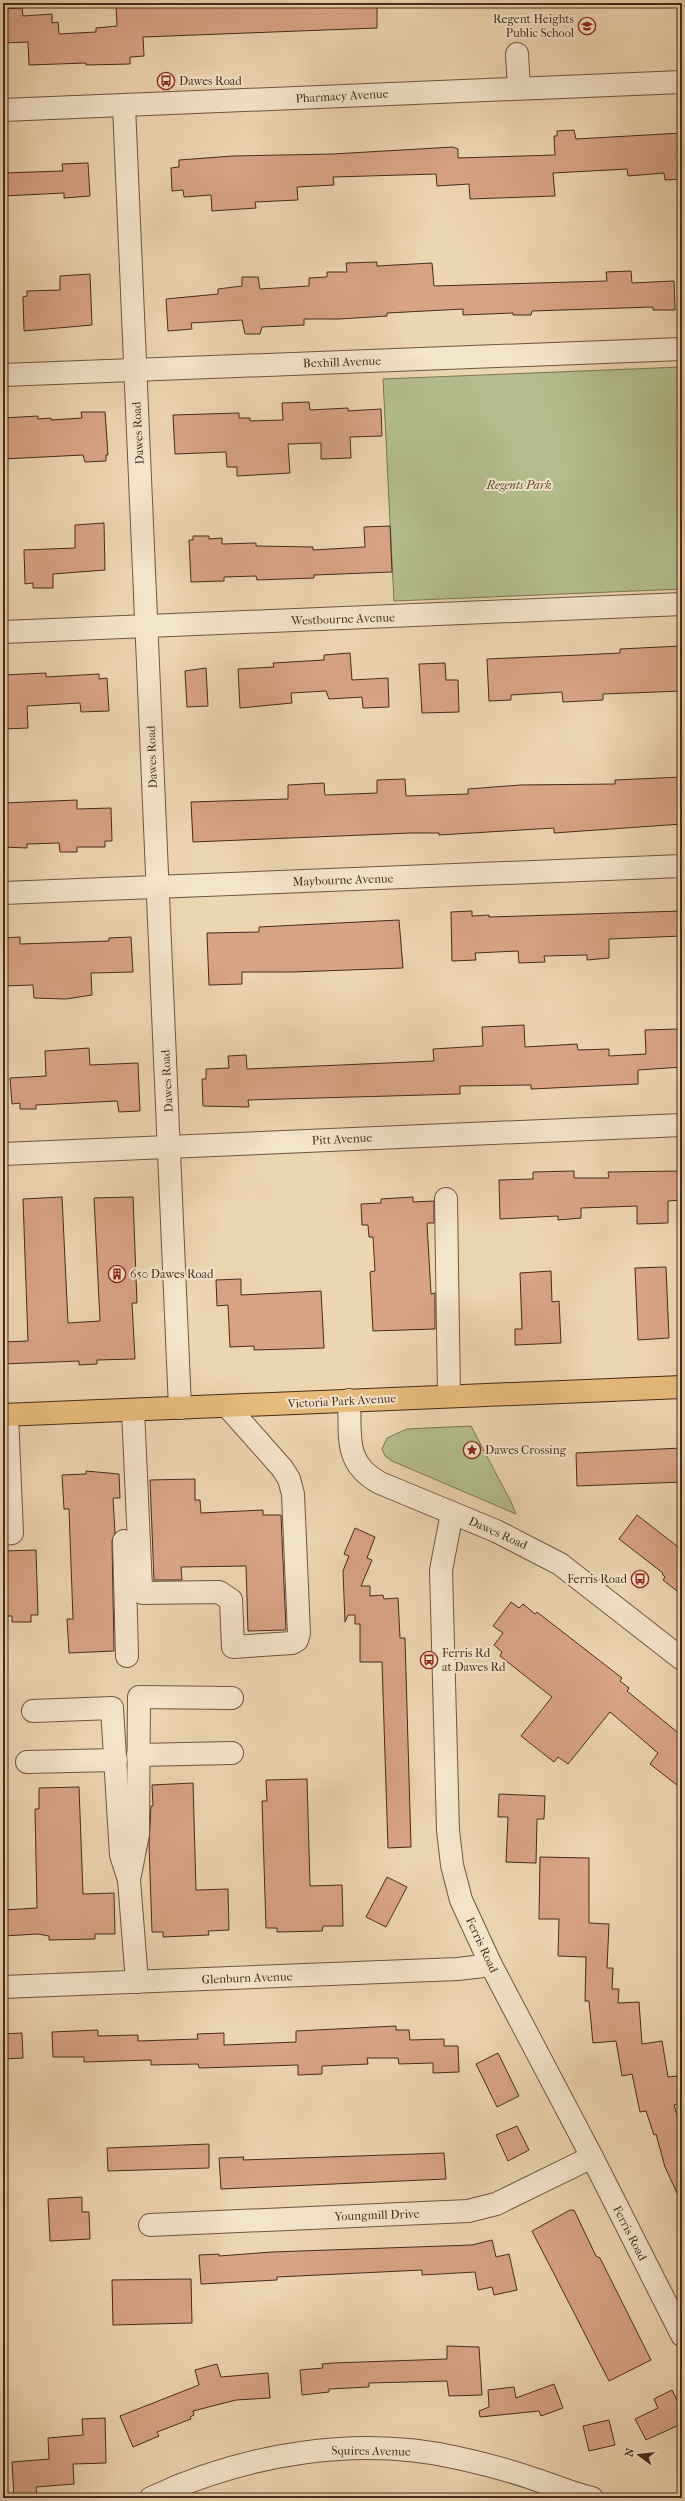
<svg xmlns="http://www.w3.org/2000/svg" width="685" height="2501" viewBox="0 0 685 2501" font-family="'IM FELL French Canon',serif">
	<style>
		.green { fill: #b4be8e; stroke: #7c7455 }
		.building { fill: #d9a386; stroke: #452b1c }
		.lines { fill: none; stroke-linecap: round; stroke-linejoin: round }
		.minor-casing { stroke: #6f5641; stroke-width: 24 }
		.major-casing { stroke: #452b1c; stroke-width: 24 }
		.minor { stroke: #f3e4cc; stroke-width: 22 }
		.major { stroke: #e6ba78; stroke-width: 22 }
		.labels { text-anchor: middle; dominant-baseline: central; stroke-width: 4; stroke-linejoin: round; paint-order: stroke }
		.poi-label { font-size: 12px; fill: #452b1c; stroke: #f3e4cc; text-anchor: start }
		.street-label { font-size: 12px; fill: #452b1c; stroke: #f3e4cc }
		.park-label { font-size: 12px; font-style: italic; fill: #5b4833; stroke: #f3e4cc }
	</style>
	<rect width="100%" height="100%" fill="#ecd5b1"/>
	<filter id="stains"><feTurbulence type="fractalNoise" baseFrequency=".005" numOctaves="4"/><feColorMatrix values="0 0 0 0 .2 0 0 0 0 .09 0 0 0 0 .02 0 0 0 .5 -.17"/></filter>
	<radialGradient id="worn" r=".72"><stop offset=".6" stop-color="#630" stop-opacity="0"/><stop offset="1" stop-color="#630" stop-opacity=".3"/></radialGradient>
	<g class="green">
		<polygon points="682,367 682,589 394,601 383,379"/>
		<polygon points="471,1426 511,1502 516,1514 392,1461 385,1456 382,1449 387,1438 407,1429"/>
	</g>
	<g class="building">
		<polygon points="145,3 377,3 377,28 143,37 144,56 130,57 130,64 86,65 86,63 29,65 28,42 3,43 3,9 22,8 23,16 52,14 52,23 58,22 59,34 96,32 96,28 117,26 116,4"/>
		<polygon points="574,130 576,139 682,133 682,179 665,180 664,173 628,176 627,169 553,173 555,196 470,199 469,184 437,186 436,174 333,177 334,185 297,187 298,200 255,202 256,208 212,211 211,195 184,197 183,190 172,191 171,168 179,167 179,160 233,156 333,154 453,147 458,149 458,158 555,155 554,136 557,136 557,131"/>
		<polygon points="88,163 90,196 64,198 64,193 3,196 3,173 63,171 62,164"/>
		<polygon points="377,262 377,266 432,263 434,286 607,281 606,272 631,271 632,283 674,281 675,310 653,310 653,307 532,311 531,315 513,315 513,313 463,315 463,309 387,313 387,316 339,319 304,319 304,325 262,327 260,334 245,334 242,320 191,323 192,329 168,331 166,299 218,294 218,289 242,286 242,277 258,277 260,289 309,286 309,278 327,277 327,272 347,272 346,263"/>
		<polygon points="90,274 92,325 24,331 23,297 27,296 27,291 60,290 60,276"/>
		<polygon points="309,402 310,410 348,408 348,411 381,409 382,436 350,437 351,458 321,459 321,443 288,444 290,473 237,476 237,467 227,467 226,452 175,454 173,415 239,413 239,418 250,418 250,421 283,420 282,403"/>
		<polygon points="81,412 105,412 108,455 106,455 106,461 85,462 83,455 3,459 3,418 38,416 38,419 51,418 51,420 82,418"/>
		<polygon points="104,523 105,570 53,574 53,588 33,588 33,583 25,584 24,550 75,548 75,525"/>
		<polygon points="390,526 392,572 314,575 314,578 257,580 256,576 224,577 224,581 191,582 189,540 193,540 193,536 209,536 209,539 222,538 222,544 256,543 256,546 313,547 313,550 365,547 364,527"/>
		<polygon points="681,646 682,691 603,694 603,700 563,702 562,692 511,695 511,700 489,701 487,659 580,655 620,653 620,649"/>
		<polygon points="350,653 352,680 388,678 389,707 363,708 362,697 329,699 326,691 291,693 292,703 240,708 238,669 274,667 273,663 324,660 324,655"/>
		<polygon points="445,663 446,680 458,680 459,712 422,713 419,664"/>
		<polygon points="206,668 208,706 187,707 185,671"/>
		<polygon points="46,673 46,677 99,674 99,679 107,678 109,711 81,712 80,703 27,706 28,728 3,729 3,675"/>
		<polygon points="682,777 682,824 554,833 554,828 439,835 439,833 412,833 193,842 191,802 288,799 288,785 324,783 325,795 377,793 377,780 405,779 406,796 468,794 468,789 520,785 615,784 615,780"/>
		<polygon points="77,800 77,809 111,808 112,841 105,841 105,847 77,847 77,852 60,852 59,843 27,844 27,848 3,847 3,803"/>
		<polygon points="472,911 472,916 489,915 489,917 682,911 682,936 609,939 609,958 587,960 587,955 544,956 545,962 519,963 518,951 475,953 476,960 452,961 451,912"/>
		<polygon points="399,920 403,968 293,972 242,972 242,984 209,985 207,933 259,932 259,927"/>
		<polygon points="20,937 20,944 109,941 109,938 131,937 133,972 91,973 92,995 66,999 34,998 33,985 3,986 3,938"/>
		<polygon points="524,1025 525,1047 577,1044 578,1050 609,1049 609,1056 646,1054 645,1030 678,1029 679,1048 682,1047 682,1067 638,1070 638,1084 531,1089 531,1085 460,1086 460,1094 248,1100 249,1107 203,1106 202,1079 206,1079 206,1069 229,1068 228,1056 246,1055 247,1069 434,1061 433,1049 483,1046 482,1027"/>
		<polygon points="89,1048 90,1065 138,1063 140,1111 119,1112 117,1101 36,1105 36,1109 20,1109 20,1103 12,1104 10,1078 46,1076 45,1051"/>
		<polygon points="574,1171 574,1178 609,1178 608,1172 682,1171 682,1200 668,1201 668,1223 637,1224 637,1206 581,1208 581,1218 558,1220 558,1216 500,1219 499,1180 533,1179 533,1172"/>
		<polygon points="62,1197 68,1323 100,1321 94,1198 133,1197 137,1303 132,1303 135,1359 97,1360 97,1364 79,1365 79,1361 3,1364 3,1342 28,1341 23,1199"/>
		<polygon points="413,1197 413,1202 434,1201 434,1223 427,1223 431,1294 435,1293 435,1329 373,1331 370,1272 375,1271 373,1237 369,1237 368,1225 362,1225 361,1204 381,1203 381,1199"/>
		<polygon points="666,1267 669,1338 638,1340 635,1268"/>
		<polygon points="551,1271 552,1302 559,1301 561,1343 515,1345 515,1329 522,1329 520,1273"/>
		<polygon points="241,1279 241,1295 321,1291 324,1348 254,1350 254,1346 230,1347 228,1305 217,1306 216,1280"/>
		<polygon points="682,1448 682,1482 577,1486 576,1453"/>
		<polygon points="86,1471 119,1474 120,1498 113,1498 115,1533 112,1541 114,1651 69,1653 67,1619 73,1619 69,1509 64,1509 62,1475 86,1474"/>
		<polygon points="195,1479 195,1500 200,1500 201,1513 263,1510 263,1515 281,1515 286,1630 248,1631 246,1566 181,1567 182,1580 154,1580 150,1480"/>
		<polygon points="637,1515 682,1550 682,1595 663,1580 665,1577 662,1574 663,1573 619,1539"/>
		<polygon points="355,1528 375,1537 367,1558 372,1560 361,1586 370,1586 370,1596 383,1595 384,1599 398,1598 400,1638 405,1638 411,1847 388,1848 382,1662 360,1662 360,1624 355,1624 355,1615 348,1615 345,1622 343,1571 349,1556 344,1554"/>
		<polygon points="36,1550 38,1615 31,1615 31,1622 12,1622 12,1616 3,1616 3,1551"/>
		<polygon points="511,1602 519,1608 523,1604 535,1614 537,1612 622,1678 620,1681 629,1688 627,1691 682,1736 682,1789 650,1764 658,1753 610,1712 568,1764 558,1757 554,1762 521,1736 552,1697 500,1656 502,1652 494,1645 503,1633 493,1626"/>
		<polygon points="307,1779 310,1886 342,1885 343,1926 323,1926 322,1931 277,1932 277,1928 266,1928 262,1801 267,1801 266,1780"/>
		<polygon points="193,1783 196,1890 228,1889 229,1930 208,1931 209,1935 163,1937 163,1932 152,1932 149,1844 151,1806 153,1806 152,1785"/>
		<polygon points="79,1787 83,1894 114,1893 115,1934 95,1934 95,1939 49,1940 49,1936 38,1934 3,1936 3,1910 37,1908 35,1809 39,1809 39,1788"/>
		<polygon points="499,1794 545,1796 544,1819 537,1819 536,1863 506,1862 508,1817 498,1817"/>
		<polygon points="540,1857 589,1858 589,1923 609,1924 607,1968 613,1968 612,1989 619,1989 618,2003 639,2002 642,2044 662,2041 668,2077 677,2076 682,2103 674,2105 682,2132 682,2204 665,2167 656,2134 654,2135 646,2111 640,2112 632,2074 622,2076 616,2041 593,2043 589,2001 585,2001 586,1957 558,1956 559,1919 539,1919"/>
		<polygon points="387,1877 407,1887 386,1927 366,1917"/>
		<polygon points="396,2026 396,2030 409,2030 410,2040 444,2039 444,2046 458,2046 459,2072 433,2073 433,2063 399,2064 398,2058 367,2058 368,2064 322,2066 322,2074 298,2075 298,2065 199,2068 198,2064 151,2065 151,2060 84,2062 84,2057 53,2057 52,2032 98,2030 98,2036 138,2035 138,2041 198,2039 197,2034 224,2033 224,2045 296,2042 296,2031"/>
		<polygon points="22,2033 23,2058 3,2059 3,2034"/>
		<polygon points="498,2053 519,2096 497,2107 476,2064"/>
		<polygon points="517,2126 529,2150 508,2161 496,2135"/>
		<polygon points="209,2144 209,2168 108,2171 107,2148"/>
		<polygon points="444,2153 446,2179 221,2189 219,2158 244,2157 243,2160"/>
		<polygon points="82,2197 82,2212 89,2212 90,2239 50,2241 48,2199"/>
		<polygon points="570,2210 574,2210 596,2256 600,2258 651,2360 609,2381 532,2231"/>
		<polygon points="492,2240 496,2257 509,2254 517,2290 494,2295 492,2287 478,2290 475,2272 422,2275 422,2270 277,2277 277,2280 201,2284 199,2255 219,2254 219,2256 272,2252 472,2245"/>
		<polygon points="191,2279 192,2323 113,2325 112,2280"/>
		<polygon points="447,2346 479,2347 482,2395 449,2396 447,2381 369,2383 369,2387 329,2389 329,2392 302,2395 300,2370 323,2368 322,2364 334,2363 447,2359"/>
		<polygon points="217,2364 221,2377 268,2373 270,2398 236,2400 193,2411 194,2415 190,2417 191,2419 157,2432 159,2436 133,2447 120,2416 199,2385 195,2370"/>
		<polygon points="554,2384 563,2408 541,2416 539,2411 480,2417 479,2411 489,2407 488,2390 514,2387 516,2398"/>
		<polygon points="672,2390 682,2410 679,2425 646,2440 635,2419 658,2408 654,2399"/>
		<polygon points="105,2418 106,2463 73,2464 74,2484 36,2487 37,2498 14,2498 12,2462 49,2459 48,2438 83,2435 82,2419"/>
		<polygon points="609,2420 615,2445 589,2451 583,2426"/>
	</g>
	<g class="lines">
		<defs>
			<g id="minor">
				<polyline points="517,54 519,88"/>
				<polyline points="124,106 180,1408"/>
				<polyline points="3,110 682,82"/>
				<polyline points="3,375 682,349"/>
				<polyline points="3,632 682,604"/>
				<polyline points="3,893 682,866"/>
				<polyline points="3,1154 682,1125"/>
				<polyline points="446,1199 449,1396"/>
				<path d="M349 1400C351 1436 343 1463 380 1483L496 1531 560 1564 682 1659"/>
				<polyline points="133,1410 141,1588 143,1593 219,1592 231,1600 233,1647 292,1643 297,1640 299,1633 293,1494 289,1479 282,1468 227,1406"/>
				<polyline points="452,1513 441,1570 448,1830 452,1865 461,1900 491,1965 592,2157 682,2335"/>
				<polyline points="3,1534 12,1533 7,1415"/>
				<polyline points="124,1541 127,1656"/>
				<polyline points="33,1711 112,1708 121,1855 129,1880 137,1982"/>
				<polyline points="138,1755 232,1753"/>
				<polyline points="27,1762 116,1760"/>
				<polyline points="130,1875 138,1834 139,1697 232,1698"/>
				<polyline points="3,1987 458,1969 491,1965"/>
				<polyline points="150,2225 468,2211 496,2204 592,2157"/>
				<path d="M151 2498C244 2454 357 2435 458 2458 485 2464 512 2471 537 2480 556 2486 573 2494 592 2498"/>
			</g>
			<polyline id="major" points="3,1415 682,1387"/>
		</defs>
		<use href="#minor" class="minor-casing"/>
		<use href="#major" class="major-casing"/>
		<use href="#minor" class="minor"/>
		<use href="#major" class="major"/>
	</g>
	<defs>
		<symbol id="school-ring" viewBox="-11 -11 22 22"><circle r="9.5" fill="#f3e4cc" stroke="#8f2418" stroke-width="1.5"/><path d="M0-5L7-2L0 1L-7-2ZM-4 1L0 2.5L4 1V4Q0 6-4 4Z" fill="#8f2418"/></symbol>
		<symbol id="bus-ring" viewBox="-11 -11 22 22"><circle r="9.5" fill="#f3e4cc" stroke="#8f2418" stroke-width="1.5"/><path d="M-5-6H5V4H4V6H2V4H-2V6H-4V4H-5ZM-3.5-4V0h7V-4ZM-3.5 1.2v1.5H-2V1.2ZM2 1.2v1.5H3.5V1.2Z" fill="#8f2418"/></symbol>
		<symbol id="building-ring" viewBox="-11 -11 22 22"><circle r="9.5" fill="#f3e4cc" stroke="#8f2418" stroke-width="1.5"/><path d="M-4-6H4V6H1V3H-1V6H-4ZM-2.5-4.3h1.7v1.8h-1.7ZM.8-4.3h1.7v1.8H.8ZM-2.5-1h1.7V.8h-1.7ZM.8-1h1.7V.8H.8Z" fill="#8f2418"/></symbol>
		<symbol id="sight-ring" viewBox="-11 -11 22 22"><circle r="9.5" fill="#f3e4cc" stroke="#8f2418" stroke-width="1.5"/><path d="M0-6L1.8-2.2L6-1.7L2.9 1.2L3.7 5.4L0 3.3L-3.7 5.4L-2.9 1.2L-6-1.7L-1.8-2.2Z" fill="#8f2418"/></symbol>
	</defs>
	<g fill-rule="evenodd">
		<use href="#school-ring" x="577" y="16" width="20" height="20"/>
		<use href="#bus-ring" x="156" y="71" width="20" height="20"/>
		<use href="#building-ring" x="107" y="1264" width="20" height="20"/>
		<use href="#sight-ring" x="462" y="1440" width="20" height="20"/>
		<use href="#bus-ring" x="630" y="1569" width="20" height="20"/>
		<use href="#bus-ring" x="419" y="1650" width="20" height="20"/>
	</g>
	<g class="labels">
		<g class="poi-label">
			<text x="574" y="19" text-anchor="end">Regent Heights<tspan x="574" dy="14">Public School</tspan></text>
			<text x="179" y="81">Dawes Road</text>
			<text x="130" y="1274">650 Dawes Road</text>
			<text x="485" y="1450">Dawes Crossing</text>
			<text x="627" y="1579" text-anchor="end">Ferris Road</text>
			<text x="442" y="1653">Ferris Rd<tspan x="442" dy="14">at Dawes Rd</tspan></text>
		</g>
		<g class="street-label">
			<text transform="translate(342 96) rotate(-3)">Pharmacy Avenue</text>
			<text transform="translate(342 362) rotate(-2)">Bexhill Avenue</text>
			<text transform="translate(138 433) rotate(-93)">Dawes Road</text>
			<text transform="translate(343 619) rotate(-2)">Westbourne Avenue</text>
			<text transform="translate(152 757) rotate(-92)">Dawes Road</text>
			<text transform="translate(343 880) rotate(-2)">Maybourne Avenue</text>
			<text transform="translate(167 1081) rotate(-93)">Dawes Road</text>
			<text transform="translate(342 1139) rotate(-3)">Pitt Avenue</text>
			<text transform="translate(342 1401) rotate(-3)">Victoria Park Avenue</text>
			<text transform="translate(498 1533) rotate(24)">Dawes Road</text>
			<text transform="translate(482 1945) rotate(65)">Ferris Road</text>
			<text transform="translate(247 1978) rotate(-2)">Glenburn Avenue</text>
			<text transform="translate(377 2215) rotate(-2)">Youngmill Drive</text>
			<text transform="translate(630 2233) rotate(63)">Ferris Road</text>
			<text transform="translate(371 2451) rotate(1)">Squires Avenue</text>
		</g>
		<g class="park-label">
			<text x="519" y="485">Regents Park</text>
		</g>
	</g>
	<rect width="685" height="2501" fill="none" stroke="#ecd5b1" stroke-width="16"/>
	<rect x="4" y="4" width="677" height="2493" fill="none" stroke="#452b1c" stroke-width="2"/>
	<rect x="8" y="8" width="669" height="2485" fill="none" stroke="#452b1c"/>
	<g transform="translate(639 2455) rotate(285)" stroke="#f3e4cc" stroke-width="3" paint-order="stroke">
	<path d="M0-3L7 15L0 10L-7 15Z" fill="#452b1c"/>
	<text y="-6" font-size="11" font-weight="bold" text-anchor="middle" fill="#452b1c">N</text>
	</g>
	<rect width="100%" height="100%" filter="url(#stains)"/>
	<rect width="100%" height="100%" fill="url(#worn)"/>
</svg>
